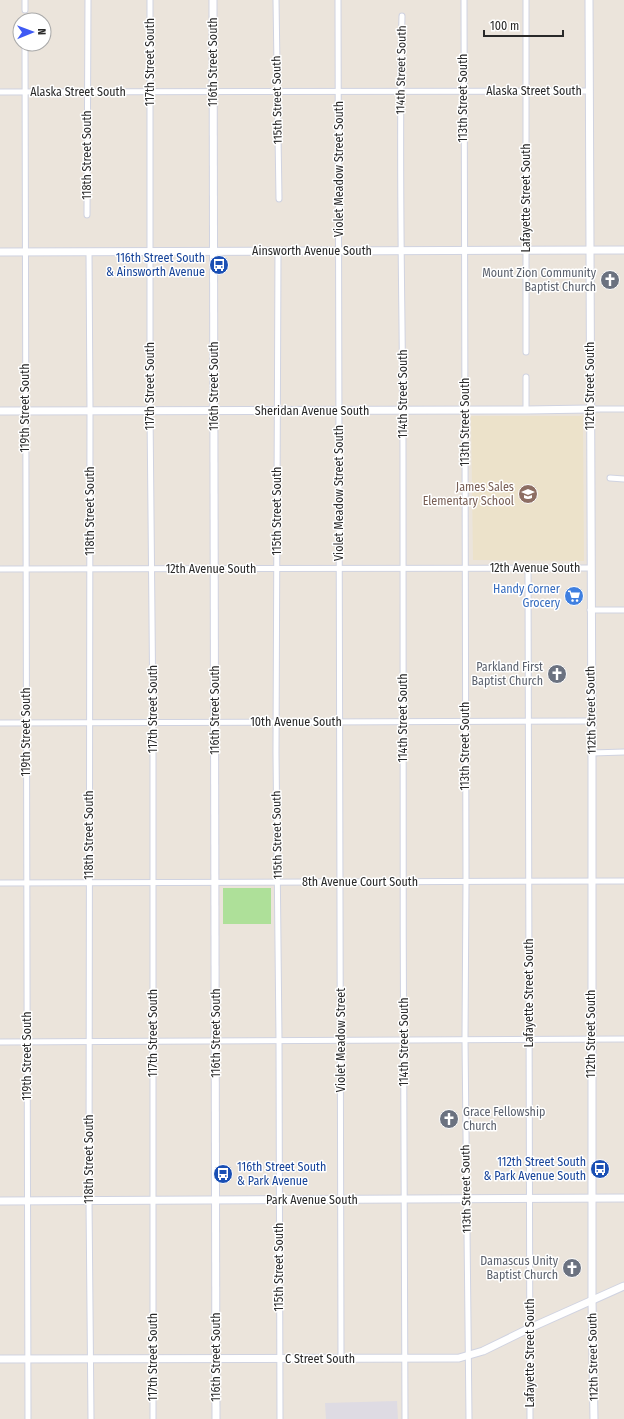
<svg xmlns="http://www.w3.org/2000/svg" width="624" height="1419" viewBox="0 0 624 1419" font-family="'Fira Sans Condensed',sans-serif">
	<style>
		.industrial { fill: #dedbe3 }
		.education { fill: #ece2ca }
		.green { fill: #aee099 }
		.lines { fill: none; stroke-linecap: round; stroke-linejoin: round }
		.street-casing { stroke: #d0d3e1; stroke-width: 7 }
		.secondary-casing { stroke: #d0d3e1; stroke-width: 9 }
		.street { stroke: #fff; stroke-width: 5 }
		.secondary { stroke: #fff; stroke-width: 7 }
		.labels { text-anchor: middle; dominant-baseline: central; stroke-width: 3; stroke-linejoin: round; paint-order: stroke }
		.street-label { font-size: 12px; fill: #292929; stroke: #fff }
		.transit-label { font-size: 12px; fill: #164399; stroke: #fff; text-anchor: end }
		.worship-label { font-size: 12px; fill: #5b616d; stroke: #fff; text-anchor: end }
		.education-label { font-size: 12px; fill: #785e54; stroke: #fff; text-anchor: end }
		.shop-label { font-size: 12px; fill: #366cbe; stroke: #fff; text-anchor: end }
	</style>
	<rect width="100%" height="100%" fill="#ebe4db"/>
	<polygon class="industrial" points="397,1401 398,1419 326,1419 325,1403"/>
	<polygon class="education" points="471,416 583,416 584,561 473,560"/>
	<rect class="green" x="223" y="888" width="48" height="36"/>
	<g class="lines">
		<defs>
			<g id="street">
				<polyline points="25,0 25,10"/>
				<polyline points="150,0 150,411 153,722 153,1419"/>
				<polyline points="276,0 279,199"/>
				<polyline points="338,0 341,1359"/>
				<polyline points="464,0 466,882 465,1039 469,1419"/>
				<path d="M402 16C398 164 403 312 403 460 403 780 403 1099 405 1419"/>
				<polyline points="25,44 28,1419"/>
				<polyline points="0,92 589,91"/>
				<polyline points="87,215 88,0"/>
				<polyline points="278,251 276,753 279,1040 280,1419"/>
				<polyline points="89,252 90,410 89,1200 91,1419"/>
				<polyline points="526,352 526,0"/>
				<polyline points="590,409 624,409"/>
				<polyline points="526,410 526,377"/>
				<polyline points="610,478 624,479"/>
				<polyline points="528,568 530,1419"/>
				<polyline points="0,569 590,568"/>
				<polyline points="590,610 624,610"/>
				<polyline points="0,723 591,721"/>
				<polyline points="592,753 624,752"/>
				<polyline points="0,883 624,881"/>
				<polyline points="0,1042 624,1039"/>
			</g>
			<g id="secondary">
				<polyline points="213,0 216,1419"/>
				<polyline points="589,0 592,753 592,1300 594,1419"/>
				<polyline points="0,252 624,250"/>
				<polyline points="0,411 526,410 590,409"/>
				<polyline points="0,1201 624,1198"/>
				<polyline points="0,1359 459,1358 483,1351 530,1328 624,1286"/>
			</g>
		</defs>
		<use href="#street" class="street-casing"/>
		<use href="#secondary" class="secondary-casing"/>
		<use href="#street" class="street"/>
		<use href="#secondary" class="secondary"/>
	</g>
	<defs>
		<symbol id="bus-disc" viewBox="-11 -11 22 22"><circle r="9.5" fill="#1a4fb4" stroke="#fff"/><path d="M-5-6H5V4H4V6H2V4H-2V6H-4V4H-5ZM-3.5-4V0h7V-4ZM-3.5 1.2v1.5H-2V1.2ZM2 1.2v1.5H3.5V1.2Z" fill="#fff"/></symbol>
		<symbol id="church-disc" viewBox="-11 -11 22 22"><circle r="9.5" fill="#6b7280" stroke="#fff"/><path d="M-1.2-6h2.4v3.5h3.3v2.4h-3.3V6h-2.4V-.1h-3.3v-2.4h3.3Z" fill="#fff"/></symbol>
		<symbol id="school-disc" viewBox="-11 -11 22 22"><circle r="9.5" fill="#8d6e63" stroke="#fff"/><path d="M0-5L7-2L0 1L-7-2ZM-4 1L0 2.5L4 1V4Q0 6-4 4Z" fill="#fff"/></symbol>
		<symbol id="supermarket-disc" viewBox="-11 -11 22 22"><circle r="9.5" fill="#3f7fe0" stroke="#fff"/><path d="M-6-5.5h2.5l.6 2H6L4.5 2H-2.5L-4.4-4H-6ZM-1.5 3.2a1.3 1.3 0 1 0 .1 0ZM3 3.2a1.3 1.3 0 1 0 .1 0Z" fill="#fff"/></symbol>
	</defs>
	<g fill-rule="evenodd">
		<use href="#bus-disc" x="208" y="254" width="22" height="22"/>
		<use href="#church-disc" x="599" y="269" width="22" height="22"/>
		<use href="#school-disc" x="517" y="483" width="22" height="22"/>
		<use href="#supermarket-disc" x="563" y="585" width="22" height="22"/>
		<use href="#church-disc" x="546" y="663" width="22" height="22"/>
		<use href="#church-disc" x="438" y="1108" width="22" height="22"/>
		<use href="#bus-disc" x="589" y="1158" width="22" height="22"/>
		<use href="#bus-disc" x="212" y="1163" width="22" height="22"/>
		<use href="#church-disc" x="561" y="1257" width="22" height="22"/>
	</g>
	<g class="labels">
		<g class="street-label">
			<text transform="translate(150 62) rotate(-90)">117th Street South</text>
			<text transform="translate(213 62) rotate(-90)">116th Street South</text>
			<text transform="translate(401 70) rotate(-89)">114th Street South</text>
			<text x="534" y="91">Alaska Street South</text>
			<text x="78" y="92">Alaska Street South</text>
			<text transform="translate(463 98) rotate(-90)">113th Street South</text>
			<text transform="translate(277 100) rotate(-91)">115th Street South</text>
			<text transform="translate(87 155) rotate(-90)">118th Street South</text>
			<text transform="translate(339 169) rotate(-90)">Violet Meadow Street South</text>
			<text transform="translate(526 198) rotate(-90)">Lafayette Street South</text>
			<text x="312" y="251">Ainsworth Avenue South</text>
			<text transform="translate(150 386) rotate(-90)">117th Street South</text>
			<text transform="translate(214 386) rotate(-90)">116th Street South</text>
			<text transform="translate(590 386) rotate(-90)">112th Street South</text>
			<text transform="translate(403 394) rotate(-90)">114th Street South</text>
			<text transform="translate(25 408) rotate(-90)">119th Street South</text>
			<text x="312" y="411">Sheridan Avenue South</text>
			<text transform="translate(465 422) rotate(-90)">113th Street South</text>
			<text transform="translate(339 493) rotate(-90)">Violet Meadow Street South</text>
			<text transform="translate(90 511) rotate(-90)">118th Street South</text>
			<text transform="translate(277 511) rotate(-90)">115th Street South</text>
			<text x="535" y="568">12th Avenue South</text>
			<text x="211" y="569">12th Avenue South</text>
			<text transform="translate(153 709) rotate(-90)">117th Street South</text>
			<text transform="translate(215 710) rotate(-90)">116th Street South</text>
			<text transform="translate(591 710) rotate(-91)">112th Street South</text>
			<text transform="translate(403 718) rotate(-90)">114th Street South</text>
			<text x="296" y="722">10th Avenue South</text>
			<text transform="translate(26 732) rotate(-90)">119th Street South</text>
			<text transform="translate(465 746) rotate(-90)">113th Street South</text>
			<text transform="translate(89 835) rotate(-90)">118th Street South</text>
			<text transform="translate(277 835) rotate(-91)">115th Street South</text>
			<text x="360" y="882">8th Avenue Court South</text>
			<text transform="translate(529 993) rotate(-90)">Lafayette Street South</text>
			<text transform="translate(153 1033) rotate(-90)">117th Street South</text>
			<text transform="translate(216 1033) rotate(-90)">116th Street South</text>
			<text transform="translate(591 1034) rotate(-90)">112th Street South</text>
			<text transform="translate(341 1040) rotate(-90)">Violet Meadow Street</text>
			<text transform="translate(404 1042) rotate(-90)">114th Street South</text>
			<text transform="translate(27 1056) rotate(-90)">119th Street South</text>
			<text transform="translate(89 1159) rotate(-90)">118th Street South</text>
			<text transform="translate(466 1189) rotate(-91)">113th Street South</text>
			<text x="312" y="1200">Park Avenue South</text>
			<text transform="translate(279 1267) rotate(-90)">115th Street South</text>
			<text transform="translate(530 1353) rotate(-90)">Lafayette Street South</text>
			<text transform="translate(153 1357) rotate(-90)">117th Street South</text>
			<text transform="translate(216 1357) rotate(-90)">116th Street South</text>
			<text transform="translate(593 1357) rotate(-91)">112th Street South</text>
			<text x="320" y="1359">C Street South</text>
		</g>
		<g class="transit-label">
			<text x="205" y="258">116th Street South<tspan x="205" dy="14">&amp; Ainsworth Avenue</tspan></text>
			<text x="586" y="1162">112th Street South<tspan x="586" dy="14">&amp; Park Avenue South</tspan></text>
			<text x="237" y="1167" text-anchor="start">116th Street South<tspan x="237" dy="14">&amp; Park Avenue</tspan></text>
		</g>
		<g class="worship-label">
			<text x="596" y="273">Mount Zion Community<tspan x="596" dy="14">Baptist Church</tspan></text>
			<text x="543" y="667">Parkland First<tspan x="543" dy="14">Baptist Church</tspan></text>
			<text x="463" y="1112" text-anchor="start">Grace Fellowship<tspan x="463" dy="14">Church</tspan></text>
			<text x="558" y="1261">Damascus Unity<tspan x="558" dy="14">Baptist Church</tspan></text>
		</g>
		<g class="education-label">
			<text x="514" y="487">James Sales<tspan x="514" dy="14">Elementary School</tspan></text>
		</g>
		<g class="shop-label">
			<text x="560" y="589">Handy Corner<tspan x="560" dy="14">Grocery</tspan></text>
		</g>
	</g>
	<g transform="translate(32 32) rotate(89)"><circle r="19" fill="#ffffff" stroke="#a9a9a9"/>
	<path d="M0-3L7 15L0 10L-7 15Z" fill="#3f5af4"/>
	<text y="-6" font-size="11" font-weight="bold" text-anchor="middle" fill="#292929">N</text>
	</g>
	<path d="M484 30v6h79v-6" fill="none" stroke="#292929" stroke-width="2"/>
	<text x="490" y="30" font-size="12" fill="#292929" stroke="#ffffff" stroke-width="3" paint-order="stroke">100 m</text>
</svg>
